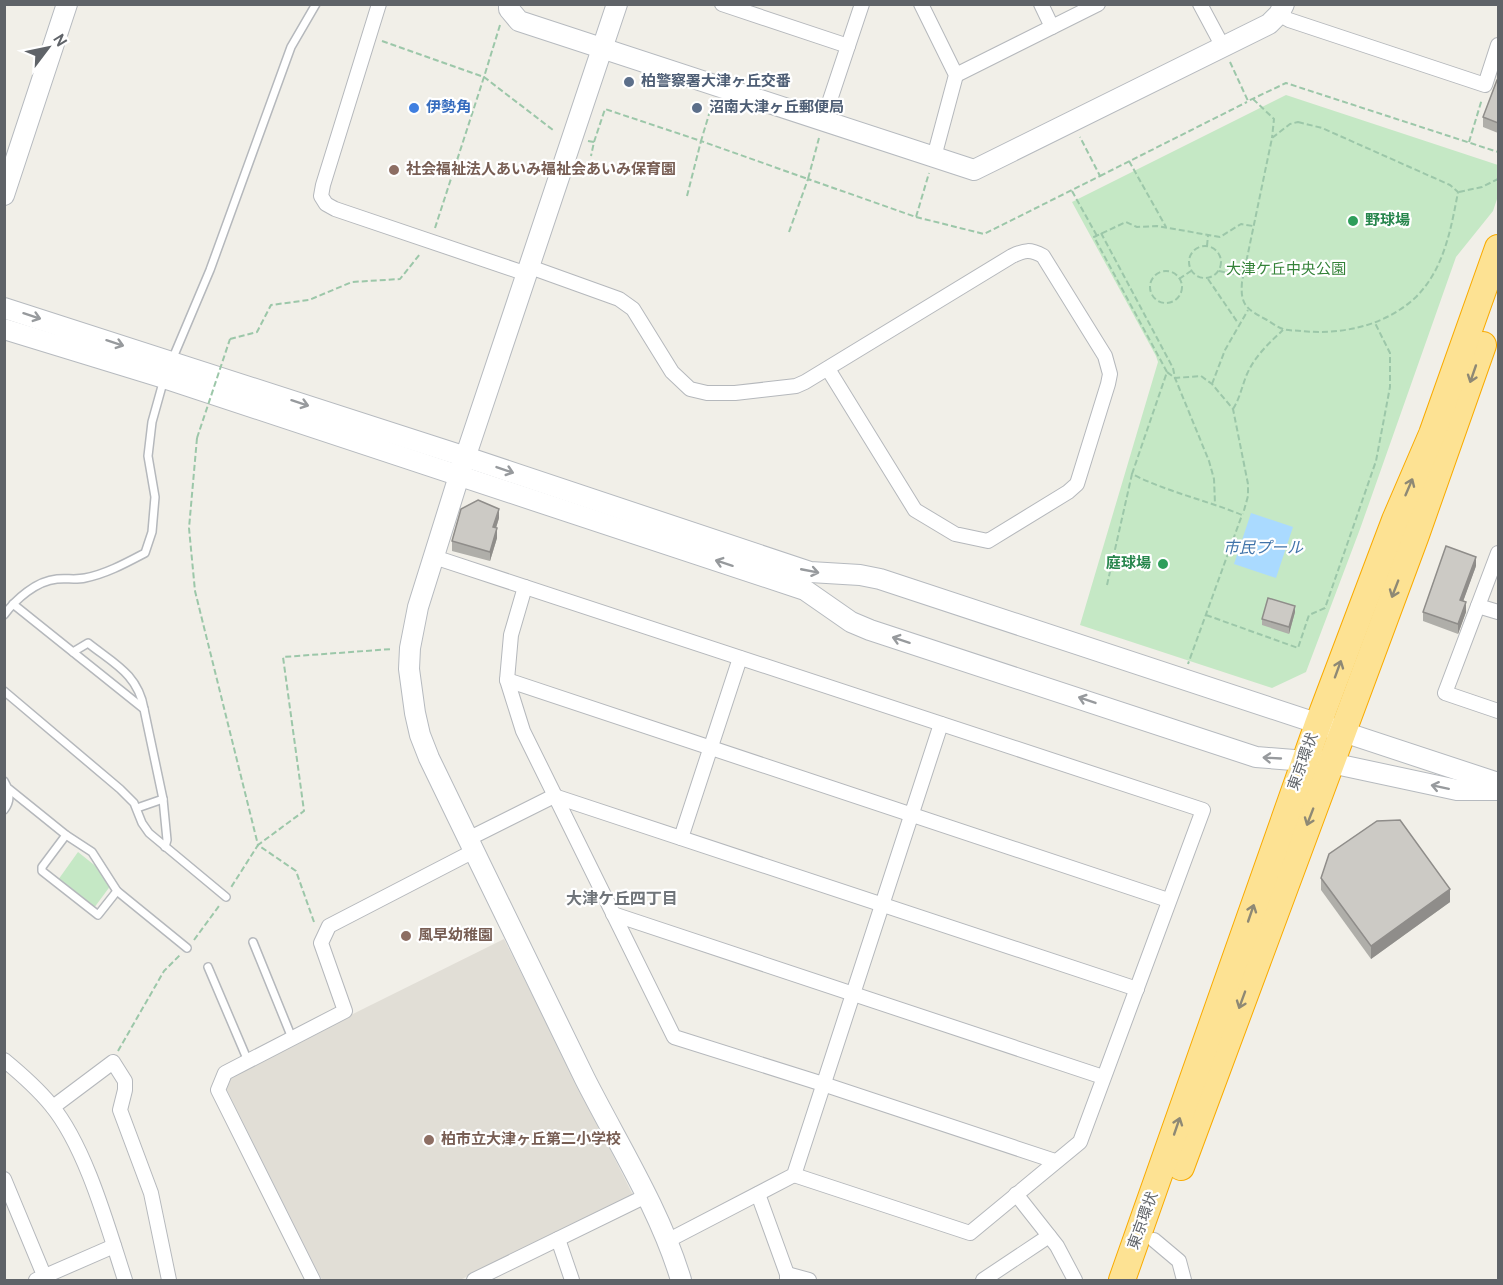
<svg xmlns="http://www.w3.org/2000/svg" width="1503" height="1285" viewBox="0 0 1503 1285" font-family="Overpass,'Noto Sans JP',sans-serif">
	<style>
		.education { fill: #e1ded6 }
		.green { fill: #c5e8c5 }
		.water { fill: #aadaff }
		.lines { fill: none; stroke-linecap: round; stroke-linejoin: round }
		.lane-casing { stroke: #b5b8bc; stroke-width: 10 }
		.street-casing { stroke: #b5b8bc; stroke-width: 16 }
		.secondary-casing { stroke: #b6babf; stroke-width: 22 }
		.highway-casing { stroke: #f9ab00; stroke-width: 28 }
		.path { stroke: #9cc7a9; stroke-width: 2; stroke-dasharray: 6 3; stroke-linecap: butt }
		.lane { stroke: #fff; stroke-width: 7 }
		.street { stroke: #fff; stroke-width: 14 }
		.secondary { stroke: #fff; stroke-width: 20 }
		.highway { stroke: #fde293; stroke-width: 26 }
		.path-bridge { stroke: #9cc7a9; stroke-width: 2; stroke-dasharray: 6 3; stroke-linecap: butt }
		.wall { fill: #afaea9 }
		.shaded-wall { fill: #8f8d8a }
		.building { fill: #cccac5; stroke: #8f8d8a; stroke-width: 1.5 }
		.oneway { stroke: #979a9d }
		.oneway2 { stroke: #8e8975 }
		.service-dot { fill: #5c6f8a; stroke: #fff; stroke-width: 2 }
		.shop-dot { fill: #3f7fe0; stroke: #fff; stroke-width: 2 }
		.education-dot { fill: #8d6e63; stroke: #fff; stroke-width: 2 }
		.leisure-dot { fill: #2e9e5b; stroke: #fff; stroke-width: 2 }
		.labels { text-anchor: middle; dominant-baseline: central; stroke-width: 4.5; stroke-linejoin: round; paint-order: stroke }
		.service-label { font-size: 15px; font-weight: bold; fill: #4e5e75; stroke: #fff; text-anchor: start }
		.shop-label { font-size: 15px; font-weight: bold; fill: #366cbe; stroke: #fff; text-anchor: start }
		.education-label { font-size: 15px; font-weight: bold; fill: #785e54; stroke: #fff; text-anchor: start }
		.leisure-label { font-size: 15px; font-weight: bold; fill: #27864d; stroke: #fff; text-anchor: start }
		.park-label { font-size: 15px; fill: #348238; stroke: #fff }
		.street-label { font-size: 15px; fill: #5f6368; stroke: #fff }
		.water-label { font-size: 16px; font-style: italic; fill: #4174aa; stroke: #fff }
		.neighbourhood-label { font-size: 16px; font-weight: bold; fill: #70757a; stroke: #fff }
	</style>
	<rect width="100%" height="100%" fill="#f1efe8"/>
	<polygon class="education" points="504,939 633,1195 460,1280 322,1280 225,1086 230,1075"/>
	<g class="green">
		<polygon points="1286,95 1498,165 1498,196 1493,211 1456,257 1360,529 1306,672 1272,688 1080,625 1158,362 1156,356 1072,202"/>
		<polygon points="78,852 103,872 111,885 94,908 58,880"/>
	</g>
	<polygon class="water" points="1251,513 1293,527 1276,578 1234,564"/>
	<g class="lines">
		<defs>
			<g id="lane">
				<polyline points="172,360 210,270 291,47 316,4"/>
				<polyline points="13,604 144,709 163,799 167,840 165,847"/>
				<path d="M4 615C16 599 36 581 57 579 66 578 76 580 85 578 106 574 126 563 145 553L152 532 155 497 148 456 152 422 164 379"/>
				<path d="M73 652 88 643C113 663 138 674 144 709"/>
				<polyline points="4,691 120,789 134,803 142,823 149,833 226,897"/>
				<path d="M4 781C10 791 11 801 4 810"/>
				<polyline points="9,789 66,835 92,852 117,891 187,948"/>
				<polyline points="137,808 163,799"/>
				<polyline points="66,835 42,867 42,871 98,915 117,891"/>
				<polyline points="253,942 292,1038"/>
				<polyline points="208,967 248,1061"/>
			</g>
			<g id="street">
				<polyline points="379,4 323,185 321,196 326,204 335,209 527,274"/>
				<polyline points="722,4 848,46"/>
				<polyline points="921,4 956,75 934,157"/>
				<polyline points="1041,4 1052,27"/>
				<polyline points="1200,4 1223,47"/>
				<polyline points="1279,14 1289,20 1485,85 1498,45"/>
				<polyline points="956,75 1098,4"/>
				<polyline points="823,121 862,4"/>
				<path d="M530 267 619 299 633 309 672 372 690 389 707 393H735L796 386 805 382 1012 256C1025 250 1030 249 1043 256L1105 356 1110 374 1108 384 1077 484 1068 492 988 541 955 534 915 510 828 369"/>
				<polyline points="1498,553 1445,693 1498,711"/>
				<polyline points="434,557 1203,810 1080,1142 970,1233 794,1175"/>
				<polyline points="525,587 511,635 507,680 523,731 674,1037 823,1084 1055,1161"/>
				<polyline points="1478,606 1498,612"/>
				<polyline points="507,680 1168,900"/>
				<polyline points="681,838 740,658"/>
				<polyline points="468,839 554,796 1137,989"/>
				<polyline points="613,914 1103,1077"/>
				<path d="M4 1060C21 1074 37 1088 51 1105 86 1147 108 1228 125 1280"/>
				<polyline points="53,1107 113,1062 125,1081 125,1090 120,1110 151,1193 169,1280"/>
				<polyline points="4,1179 46,1280"/>
				<polyline points="758,1194 787,1274 787,1280"/>
				<polyline points="1016,1194 1057,1246 1075,1280"/>
				<polyline points="558,1239 572,1280"/>
				<polyline points="1154,1240 1179,1261 1184,1280"/>
				<polyline points="667,1241 794,1175 941,724"/>
				<polyline points="787,1274 809,1280"/>
				<polyline points="36,1280 114,1246"/>
				<polyline points="313,1280 218,1090 225,1073 345,1011 321,943 329,926 474,851"/>
				<polyline points="474,1280 646,1196"/>
				<polyline points="983,1280 1049,1236"/>
			</g>
			<g id="secondary">
				<polyline points="509,4 509,9 519,21 974,170 1269,24 1279,14 1284,4"/>
				<path d="M617 4 459 476 418 607 410 648 409 669 415 713 420 735 429 758C481 865 532 972 585 1079 618 1144 660 1210 681 1280"/>
				<polyline points="4,195 67,4"/>
				<polyline points="4,308 466,457 810,572 860,575 880,579 1498,783"/>
				<polyline points="4,329 164,378 805,590 851,622 870,630 1256,757 1331,763 1457,790 1498,790"/>
			</g>
			<g id="highway">
				<polyline points="1181,1167 1416,535 1483,345"/>
				<polyline points="1122,1280 1318,724 1395,520 1432,434 1498,248"/>
			</g>
		</defs>
		<use href="#lane" class="lane-casing"/>
		<use href="#street" class="street-casing"/>
		<use href="#secondary" class="secondary-casing"/>
		<use href="#highway" class="highway-casing"/>
		<g class="path">
			<polyline points="500,25 484,77 553,130"/>
			<polyline points="382,41 484,77 435,228"/>
			<polyline points="1230,62 1248,101 1286,83 1498,152"/>
			<polyline points="1253,99 1274,119 1272,138"/>
			<path d="M1298 122 1322 128 1450 185 1458 192C1451 229 1444 269 1416 297 1385 326 1342 335 1301 331 1295 330 1288 331 1283 329 1277 327 1272 323 1267 320 1247 309 1240 306 1242 282L1272 138 1290 124Z"/>
			<polyline points="588,141 594,142 591,156"/>
			<polyline points="594,142 605,109 701,141 713,101"/>
			<polyline points="1469,142 1482,99"/>
			<polyline points="1129,161 1166,227"/>
			<polyline points="1100,176 1247,102"/>
			<polyline points="1072,191 1097,236"/>
			<polyline points="1459,192 1482,187 1498,179"/>
			<polyline points="687,196 701,141 808,179 819,138"/>
			<polyline points="916,217 984,234 1100,176 1080,137"/>
			<polyline points="789,232 808,179 916,217 929,173"/>
			<polyline points="1101,233 1173,368 1175,378 1209,461 1214,479 1215,504"/>
			<circle cx="1205" cy="262" r="16"/>
			<polyline points="1207,246 1208,235"/>
			<circle cx="1166" cy="287" r="16"/>
			<polyline points="1219,271 1242,276"/>
			<polyline points="1179,279 1191,271"/>
			<polyline points="1208,279 1238,323"/>
			<polyline points="230,339 257,332 271,305 309,300 352,282 400,279 420,254"/>
			<polyline points="1167,372 1094,237 1126,222 1137,227 1157,226 1220,237 1241,224 1253,226"/>
			<polyline points="1212,384 1225,350 1248,310"/>
			<path d="M1233 409C1240 398 1242 386 1247 374 1255 356 1269 343 1283 330"/>
			<polyline points="197,438 189,528 195,591 258,845 230,889"/>
			<polyline points="1132,474 1167,372 1175,378 1201,376 1212,384 1233,409 1248,484 1248,496 1243,514"/>
			<path d="M1107 585 1132 474C1167 492 1206 500 1242 515L1188 664"/>
			<polyline points="1206,615 1298,648 1309,615 1325,608 1376,461 1390,387 1390,353 1375,323"/>
			<polyline points="314,922 296,871 258,845 304,811 283,657 392,649"/>
			<polyline points="194,940 219,906"/>
			<polyline points="118,1051 164,971 180,955"/>
		</g>
		<use href="#lane" class="lane"/>
		<use href="#street" class="street"/>
		<use href="#secondary" class="secondary"/>
		<use href="#highway" class="highway"/>
		<polyline class="path-bridge" points="197,438 230,339"/>
	</g>
	<g class="wall">
		<polygon points="1498,80 1498,133 1483,127 1483,117"/>
		<polygon points="499,518 496,528 497,538 490,561 452,551 452,541"/>
		<polygon points="1476,566 1463,601 1466,612 1458,634 1423,621 1423,612"/>
		<polygon points="1295,612 1289,634 1262,625 1262,619"/>
		<polygon points="1321,878 1450,902 1371,959 1321,890"/>
	</g>
	<g class="shaded-wall">
		<polygon points="499,509 499,518 493,537 493,527"/>
		<polygon points="497,528 497,538 490,561 490,552"/>
		<polygon points="1476,557 1476,566 1460,610 1460,600"/>
		<polygon points="1466,602 1466,612 1458,634 1458,624"/>
		<polygon points="1295,606 1295,612 1289,634 1289,627"/>
		<polygon points="1450,889 1450,902 1371,959 1371,946"/>
	</g>
	<g class="building">
		<polygon points="1497,80 1498,80 1498,123 1483,117"/>
		<polygon points="478,500 499,509 493,527 497,528 490,552 452,541 461,509"/>
		<polygon points="1446,546 1476,557 1460,600 1466,602 1458,624 1423,612"/>
		<polygon points="1268,598 1295,606 1289,627 1262,619"/>
		<polygon points="1400,820 1450,889 1371,946 1321,878 1329,854 1377,821"/>
	</g>
	<defs><path id="oneway-shaft" d="M-6 0H5M1.5-3L5.5 0L1.5 3" fill="none" stroke-width="1.6" stroke-linecap="round" stroke-linejoin="round" transform="scale(1.5)"/></defs>
	<g class="oneway">
		<use href="#oneway-shaft" transform="translate(32 316) rotate(18)"/>
		<use href="#oneway-shaft" transform="translate(115 343) rotate(18)"/>
		<use href="#oneway-shaft" transform="translate(300 403) rotate(18)"/>
		<use href="#oneway-shaft" transform="translate(505 470) rotate(19)"/>
		<use href="#oneway-shaft" transform="translate(724 563) rotate(-162)"/>
		<use href="#oneway-shaft" transform="translate(810 571) rotate(11)"/>
		<use href="#oneway-shaft" transform="translate(901 640) rotate(-162)"/>
		<use href="#oneway-shaft" transform="translate(1087 700) rotate(-161)"/>
		<use href="#oneway-shaft" transform="translate(1272 758) rotate(-177)"/>
		<use href="#oneway-shaft" transform="translate(1440 787) rotate(-168)"/>
	</g>
	<g class="oneway2">
		<use href="#oneway-shaft" transform="translate(1473 374) rotate(109)"/>
		<use href="#oneway-shaft" transform="translate(1409 487) rotate(-67)"/>
		<use href="#oneway-shaft" transform="translate(1395 589) rotate(111)"/>
		<use href="#oneway-shaft" transform="translate(1338 669) rotate(-70)"/>
		<use href="#oneway-shaft" transform="translate(1310 817) rotate(111)"/>
		<use href="#oneway-shaft" transform="translate(1251 913) rotate(-71)"/>
		<use href="#oneway-shaft" transform="translate(1242 1000) rotate(110)"/>
		<use href="#oneway-shaft" transform="translate(1177 1126) rotate(-71)"/>
	</g>
	<g class="service-dot">
		<circle cx="629" cy="82" r="6"/>
		<circle cx="697" cy="108" r="6"/>
	</g>
	<circle class="shop-dot" cx="414" cy="108" r="6"/>
	<g class="education-dot">
		<circle cx="394" cy="170" r="6"/>
		<circle cx="406" cy="936" r="6"/>
		<circle cx="429" cy="1140" r="6"/>
	</g>
	<g class="leisure-dot">
		<circle cx="1353" cy="221" r="6"/>
		<circle cx="1163" cy="564" r="6"/>
	</g>
	<g class="labels">
		<g class="service-label">
			<text x="641" y="82">柏警察署大津ヶ丘交番</text>
			<text x="709" y="108">沼南大津ヶ丘郵便局</text>
		</g>
		<g class="shop-label">
			<text x="426" y="108">伊勢角</text>
		</g>
		<g class="education-label">
			<text x="406" y="170">社会福祉法人あいみ福祉会あいみ保育園</text>
			<text x="418" y="936">風早幼稚園</text>
			<text x="441" y="1140">柏市立大津ヶ丘第二小学校</text>
		</g>
		<g class="leisure-label">
			<text x="1365" y="221">野球場</text>
			<text x="1151" y="564" text-anchor="end">庭球場</text>
		</g>
		<g class="park-label">
			<text x="1286" y="270">大津ケ丘中央公園</text>
		</g>
		<g class="street-label">
			<text transform="translate(1304 762) rotate(-70)">東京環状</text>
			<text transform="translate(1144 1221) rotate(-70)">東京環状</text>
		</g>
		<g class="water-label">
			<text x="1263" y="549">市民プール</text>
		</g>
		<g class="neighbourhood-label">
			<text x="622" y="900">大津ケ丘四丁目</text>
		</g>
	</g>
	<rect width="1503" height="1285" fill="none" stroke="#5f6368" stroke-width="12"/>
	<g transform="translate(48 48) rotate(58)" stroke="#ffffff" stroke-width="4.5" paint-order="stroke">
	<path d="M0-4.5L10 22L0 15L-10 22Z" fill="#5f6368"/>
	<text y="-9" font-size="16" font-weight="bold" text-anchor="middle" fill="#5f6368">N</text>
	</g>
</svg>
